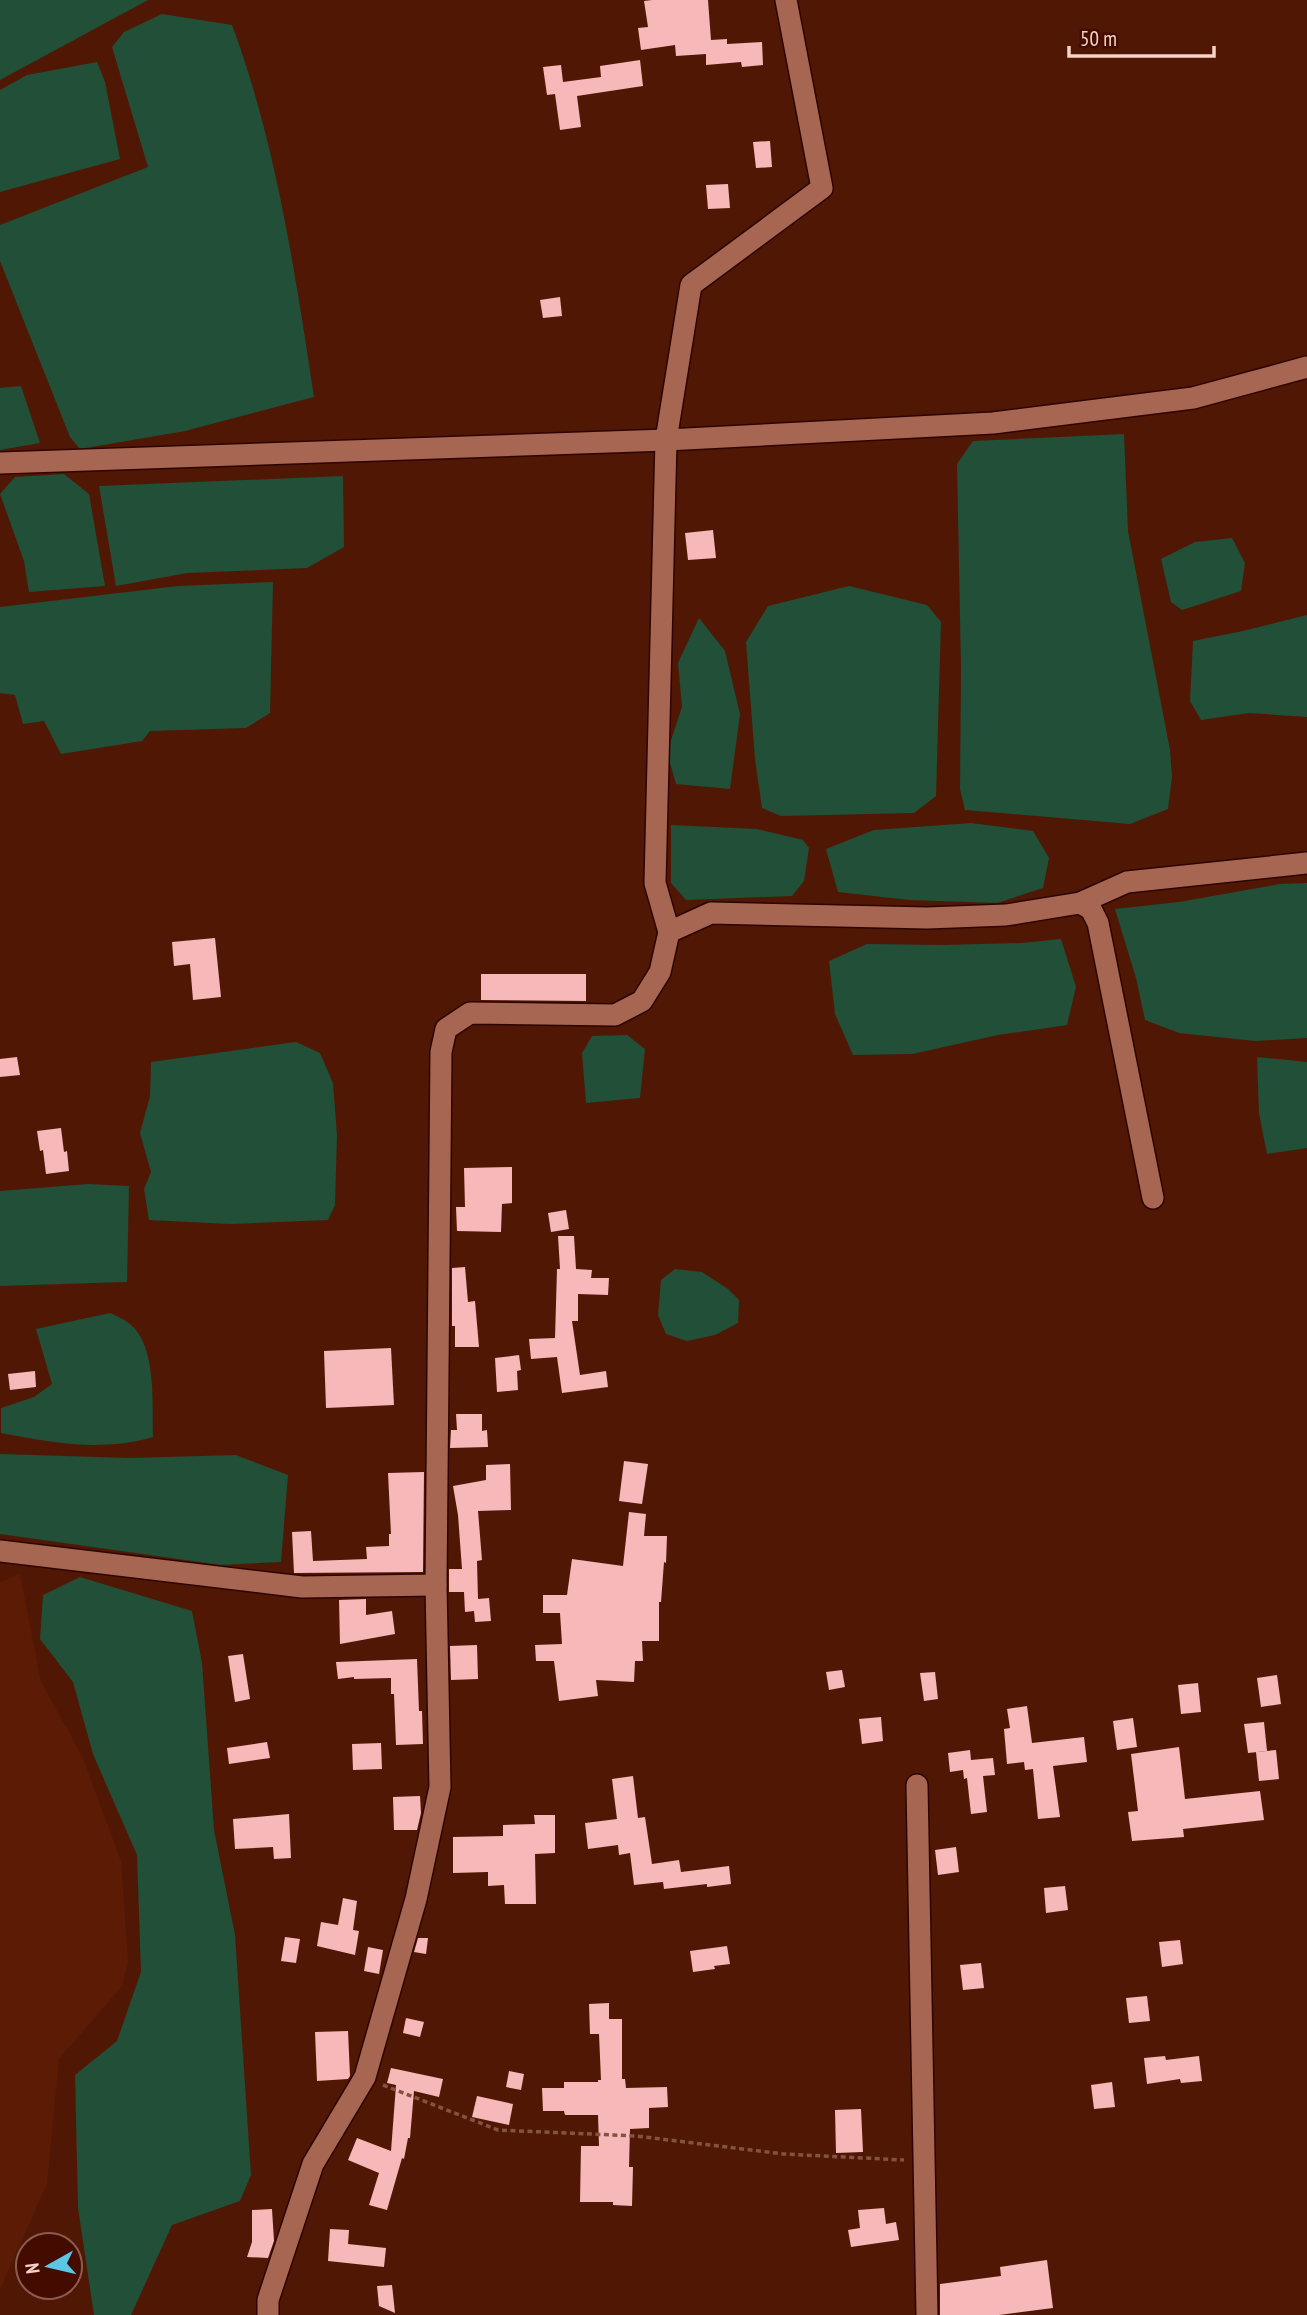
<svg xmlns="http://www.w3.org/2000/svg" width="1307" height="2315" viewBox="0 0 1307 2315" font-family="'PT Sans Narrow',sans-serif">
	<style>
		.built { fill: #5c1b04 }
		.water { fill: #214f37 }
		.building { fill: #f6b8b9 }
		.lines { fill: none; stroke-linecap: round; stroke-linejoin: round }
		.minor-casing { stroke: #2e0400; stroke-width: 24 }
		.path { stroke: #845240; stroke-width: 3.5; stroke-dasharray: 5 3.5; stroke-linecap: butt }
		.minor { stroke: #a66651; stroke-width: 21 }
	</style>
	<rect width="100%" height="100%" fill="#501804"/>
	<polygon class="built" points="20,1574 41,1682 82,1756 121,1861 128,1961 122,1986 59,2059 47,2184 0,2289 0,1582"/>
	<g class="water">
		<polygon points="0,0 148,0 0,80"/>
		<path d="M162 14 232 25C276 143 295 272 314 397L185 431 80 449 70 437 0 261V225L148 167 112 47 124 32Z"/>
		<polygon points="97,62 105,82 120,159 0,192 0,90 27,75"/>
		<polygon points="21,386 40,443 0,450 0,388"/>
		<polygon points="1124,434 1128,531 1170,750 1172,777 1168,809 1130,824 965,810 960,789 961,668 957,464 973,441"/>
		<polygon points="64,474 89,494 105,586 29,592 24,561 0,494 15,477"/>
		<polygon points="343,476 344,547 307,568 187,573 116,586 99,486"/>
		<polygon points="1232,538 1245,563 1241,591 1182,610 1171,602 1161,559 1195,542"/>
		<polygon points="273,582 270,713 246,728 150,731 142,741 61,754 44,721 23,724 15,695 0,693 0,607 178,586"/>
		<polygon points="849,586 927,605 941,622 936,796 914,813 781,816 762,808 755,759 746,642 768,606"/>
		<polygon points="1307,615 1307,717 1249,713 1201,720 1190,701 1193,641 1243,631"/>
		<polygon points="699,618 725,651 740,714 730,789 676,784 667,752 682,707 678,663"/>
		<polygon points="971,823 1033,831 1049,858 1043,888 997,903 909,900 838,892 826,849 874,830"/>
		<polygon points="671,825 757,829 803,840 809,848 804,881 792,896 686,900 671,883"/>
		<polygon points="1307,883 1307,1038 1255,1041 1179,1033 1145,1020 1136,978 1115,909 1179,902 1280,884"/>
		<polygon points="1061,939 1076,987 1067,1025 998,1035 912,1054 853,1055 835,1014 829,961 867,944 944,945 1021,943"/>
		<polygon points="627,1035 645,1049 640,1098 586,1103 582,1053 592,1036"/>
		<polygon points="296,1042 320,1053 333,1083 337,1135 335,1205 328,1220 230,1224 149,1220 144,1189 151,1172 140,1133 150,1096 151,1062"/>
		<polygon points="1257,1057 1307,1062 1307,1148 1267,1154 1259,1113"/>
		<polygon points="88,1184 129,1186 127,1282 0,1286 0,1191"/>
		<polygon points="675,1269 702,1272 728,1289 739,1300 738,1323 715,1335 687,1341 666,1334 658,1315 661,1280"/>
		<path d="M110 1313C117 1316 125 1320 130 1324 157 1346 152 1404 153 1437 102 1452 53 1443 1 1433V1408L34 1397 52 1384 36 1329Z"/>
		<polygon points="0,1454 129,1458 236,1455 288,1475 281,1562 221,1565 0,1534"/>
		<polygon points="80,1577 192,1611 202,1663 214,1830 235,1935 251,2175 240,2201 172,2225 131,2315 94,2315 78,2208 75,2075 117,2041 141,1972 137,1855 93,1754 73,1682 40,1639 43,1595"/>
	</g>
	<g class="building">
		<polygon points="652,0 708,0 711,40 727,39 727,44 762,42 763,65 742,67 741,62 706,65 706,54 676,56 675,45 641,50 638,28 648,27 644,1"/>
		<polygon points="640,60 643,86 577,96 581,127 560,130 555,94 547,95 543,67 561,65 563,82 601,77 600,66"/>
		<polygon points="770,141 772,167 756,168 753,142"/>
		<polygon points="728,184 730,208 708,209 706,185"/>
		<polygon points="560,297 562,316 543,318 540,300"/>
		<polygon points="713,530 716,558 688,560 685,533"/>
		<polygon points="215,938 221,997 193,1000 190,964 174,966 172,942"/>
		<polygon points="481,974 586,974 586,1001 481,1000"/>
		<polygon points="17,1057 20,1075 0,1077 0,1059"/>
		<polygon points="61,1128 64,1152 67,1151 69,1171 46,1174 43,1150 40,1151 37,1131"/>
		<polygon points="512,1167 512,1203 502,1204 501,1232 457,1231 456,1207 465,1207 464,1168"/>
		<polygon points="566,1210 569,1229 551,1232 548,1213"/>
		<polygon points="558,1236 574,1236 576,1269 592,1270 591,1278 609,1278 608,1295 578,1294 578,1321 572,1321 580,1375 606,1371 608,1387 562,1393 557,1357 531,1359 529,1339 555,1338 557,1269 560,1269"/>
		<polygon points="465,1267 468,1302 475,1301 479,1347 455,1347 455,1326 452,1326 452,1268"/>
		<polygon points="391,1348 394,1405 326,1408 324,1351"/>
		<polygon points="519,1355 521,1370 517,1371 518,1390 497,1392 495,1358"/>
		<polygon points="35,1371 36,1387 10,1390 8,1374"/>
		<polygon points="456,1414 482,1414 482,1431 487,1430 488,1447 450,1448 451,1430 457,1430"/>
		<polygon points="624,1461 648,1464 642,1504 619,1501"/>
		<polygon points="510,1464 511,1510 478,1511 482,1560 477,1561 478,1599 489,1598 491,1621 475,1622 474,1611 465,1612 464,1592 449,1592 449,1569 462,1569 458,1515 453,1486 486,1480 486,1465"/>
		<polygon points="424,1472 423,1572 294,1573 292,1532 311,1531 313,1561 367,1559 366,1547 389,1546 389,1534 391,1534 388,1473"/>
		<polygon points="629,1512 646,1514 644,1536 667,1536 666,1563 664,1562 661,1602 659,1602 659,1641 642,1641 643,1661 635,1661 634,1682 596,1680 598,1696 559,1701 554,1661 536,1661 535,1645 562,1644 560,1613 543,1613 543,1595 567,1595 572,1559 623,1566"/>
		<polygon points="366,1599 366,1615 392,1611 395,1634 340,1644 339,1600"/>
		<polygon points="477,1645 478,1679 451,1680 450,1646"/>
		<polygon points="243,1654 250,1699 235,1702 228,1656"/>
		<polygon points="417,1659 419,1711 422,1711 423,1744 396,1745 394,1694 391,1694 391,1678 354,1679 354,1677 338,1679 336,1662"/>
		<polygon points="842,1670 845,1687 829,1690 826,1672"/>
		<polygon points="935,1672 938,1699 924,1701 920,1673"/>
		<polygon points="1277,1675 1281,1704 1261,1707 1257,1678"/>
		<polygon points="1198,1683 1201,1712 1181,1714 1178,1685"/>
		<polygon points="1027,1706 1032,1743 1084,1737 1087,1762 1053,1766 1060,1817 1038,1819 1033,1769 1025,1770 1024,1762 1007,1764 1004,1729 1010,1728 1007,1709"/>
		<polygon points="881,1717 883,1741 862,1744 859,1719"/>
		<polygon points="1133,1718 1137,1747 1117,1750 1113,1721"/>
		<polygon points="1264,1722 1267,1751 1248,1753 1244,1724"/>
		<polygon points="267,1742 270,1758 229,1764 227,1748"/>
		<polygon points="381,1743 382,1769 353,1770 352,1744"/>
		<polygon points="1179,1747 1185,1799 1260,1791 1264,1820 1183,1829 1184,1837 1132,1841 1128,1812 1138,1811 1131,1754"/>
		<polygon points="970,1750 971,1760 993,1758 995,1775 983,1776 987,1812 971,1814 967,1778 964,1779 963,1770 950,1772 948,1753"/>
		<polygon points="1276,1750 1279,1779 1259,1781 1256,1752"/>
		<polygon points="633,1776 638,1818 645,1817 652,1864 679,1860 681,1872 729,1866 731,1884 707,1887 707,1884 664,1889 663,1882 634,1885 630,1853 619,1855 618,1845 588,1849 585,1823 617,1819 612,1779"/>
		<polygon points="420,1796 421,1813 417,1830 394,1830 393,1797"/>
		<polygon points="289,1814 291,1858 274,1859 273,1847 235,1849 233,1819"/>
		<polygon points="534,1815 555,1815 555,1853 535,1854 536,1904 505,1904 504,1885 488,1886 488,1872 453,1873 453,1837 503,1836 503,1825 535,1824"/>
		<polygon points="956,1847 959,1872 938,1875 935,1850"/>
		<polygon points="1065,1886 1068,1910 1046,1913 1044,1888"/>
		<polygon points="343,1898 357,1901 353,1930 359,1931 355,1955 317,1946 321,1922 338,1925"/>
		<polygon points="285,1937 300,1939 296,1963 281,1961"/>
		<polygon points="418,1938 428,1938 426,1954 414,1952"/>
		<polygon points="1180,1940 1183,1964 1162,1967 1159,1942"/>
		<polygon points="727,1946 730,1964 714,1966 715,1969 693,1972 690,1951"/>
		<polygon points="368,1947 383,1950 379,1974 364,1971"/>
		<polygon points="981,1963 984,1988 963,1990 960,1965"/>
		<polygon points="1147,1996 1150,2021 1129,2023 1126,1998"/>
		<polygon points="609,2003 609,2019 622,2019 622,2079 625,2079 626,2088 667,2087 668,2107 649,2108 649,2128 630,2129 629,2167 633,2167 632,2206 613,2205 613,2202 580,2202 581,2146 599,2146 598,2115 565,2115 564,2111 543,2111 542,2088 564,2088 564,2082 598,2082 598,2080 601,2080 599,2034 590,2034 589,2004"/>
		<polygon points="406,2018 424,2022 420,2037 403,2033"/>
		<polygon points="348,2031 350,2076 348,2079 317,2081 315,2032"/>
		<polygon points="1165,2056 1166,2060 1199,2056 1202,2081 1181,2083 1180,2079 1147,2084 1144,2058"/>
		<polygon points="391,2068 443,2079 439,2097 414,2091 410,2138 408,2138 404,2159 402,2158 387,2210 369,2205 379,2173 348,2160 357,2138 391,2151 396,2085 387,2083"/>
		<polygon points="509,2071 524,2074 521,2090 506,2087"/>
		<polygon points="1112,2082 1115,2107 1094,2109 1091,2085"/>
		<polygon points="477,2096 513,2104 509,2125 472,2117"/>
		<polygon points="861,2109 863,2152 836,2153 835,2110"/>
		<polygon points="884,2208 886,2224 896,2222 899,2240 851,2247 848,2230 860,2228 858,2210"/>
		<polygon points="272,2209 274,2241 268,2258 247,2257 252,2242 252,2210"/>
		<polygon points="330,2229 349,2230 348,2244 386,2248 384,2267 328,2261"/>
		<polygon points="1047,2260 1053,2308 999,2315 940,2315 940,2284 1001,2276 1000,2267"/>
		<polygon points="392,2285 395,2313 379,2306 377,2286"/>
	</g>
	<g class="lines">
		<defs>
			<g id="minor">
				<polyline points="0,463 666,440 993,423 1193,398 1307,367"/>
				<polyline points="1080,903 1127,882 1307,863"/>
				<polyline points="669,932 655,883 666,440 691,285 822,188 786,0"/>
				<polyline points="0,1551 302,1587 436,1585"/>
				<polyline points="917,1785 927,2315"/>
				<polyline points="268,2315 268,2300 313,2164 365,2077 416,1899 440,1787 436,1585 441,1052 446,1029 470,1013 615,1015 642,1001 660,972 669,932 711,913 927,918 1006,915 1080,903 1091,909 1098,923 1153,1198"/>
			</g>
		</defs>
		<use href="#minor" class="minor-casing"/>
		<polyline class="path" points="383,2085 498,2130 636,2136 784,2154 904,2160"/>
		<use href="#minor" class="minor"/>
	</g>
	<g transform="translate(49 2266) rotate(262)"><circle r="33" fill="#440c00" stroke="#8c5b50" stroke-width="2"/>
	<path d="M0-5L12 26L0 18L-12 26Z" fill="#5ac8e5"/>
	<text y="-10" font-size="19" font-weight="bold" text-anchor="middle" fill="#f8d2c7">N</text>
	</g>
	<path d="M1069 46v10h145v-10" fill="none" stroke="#f8d2c7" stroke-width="3.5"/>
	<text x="1080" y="46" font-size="21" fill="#f8d2c7" stroke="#440c00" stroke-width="5" paint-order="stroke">50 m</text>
</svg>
